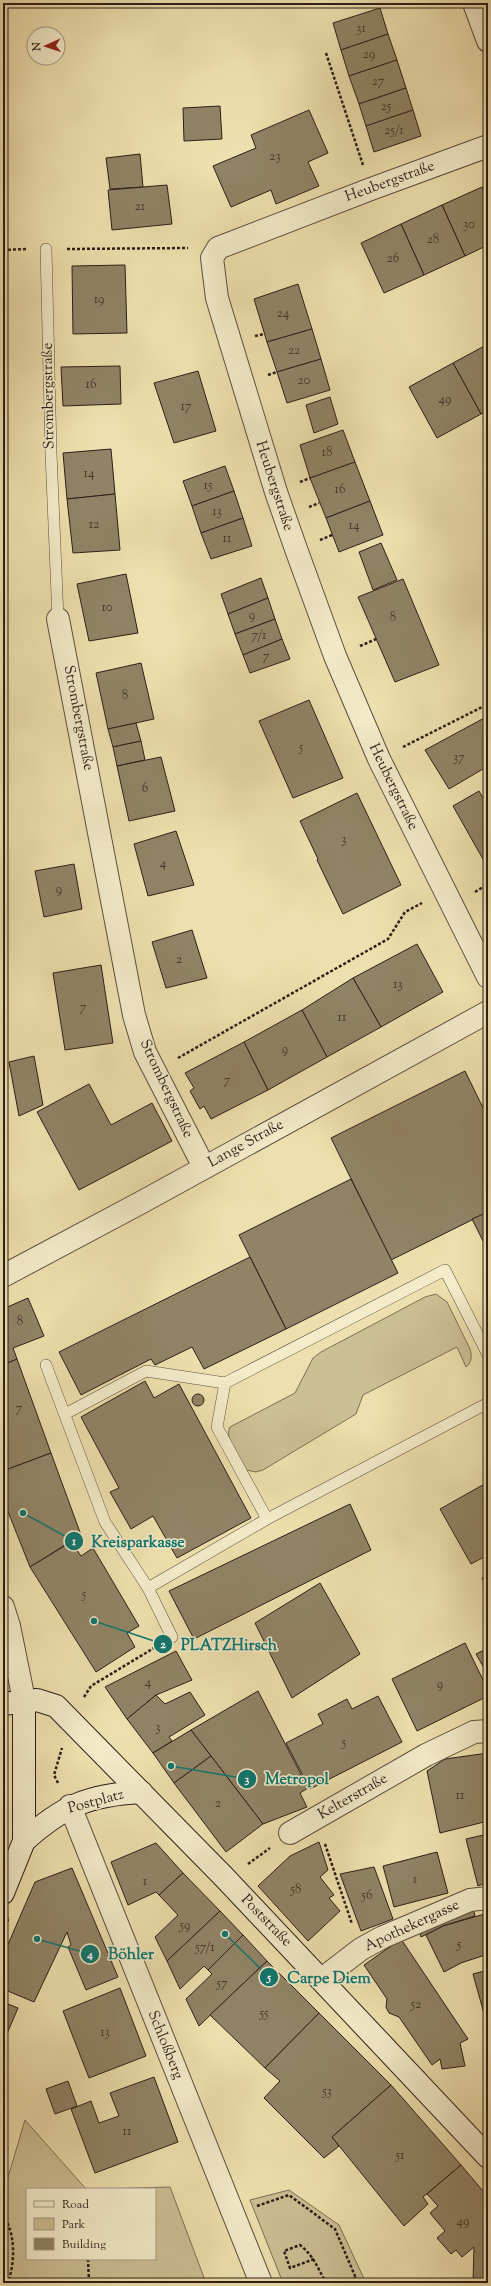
<svg xmlns="http://www.w3.org/2000/svg" width="491" height="2286" viewBox="0 0 491 2286" font-family="'Sorts Mill Goudy',serif">
	<style>
		.green { fill: #cdbf94; stroke: #7d6e56 }
		.building { fill: #918366; stroke: #2d1e18 }
		.lines { fill: none; stroke-linecap: round; stroke-linejoin: round }
		.service-casing { stroke: #5d4e3e; stroke-width: 12 }
		.minor-casing { stroke: #5d4e3e; stroke-width: 24 }
		.tertiary-casing { stroke: #5d4e3e; stroke-width: 24 }
		.secondary-casing { stroke: #2d1e18; stroke-width: 24 }
		.path { stroke: #2d1e18; stroke-width: 2.5; stroke-dasharray: 3 2; stroke-linecap: butt }
		.service { stroke: #f4ebca; stroke-width: 11 }
		.minor { stroke: #f4ebca; stroke-width: 22 }
		.tertiary { stroke: #f4ebca; stroke-width: 22 }
		.secondary { stroke: #f4ebca; stroke-width: 22 }
		.labels { text-anchor: middle; dominant-baseline: central; stroke-width: 3; stroke-linejoin: round; paint-order: stroke }
		.number-label { font-size: 13px; fill: #46372c }
		.street-label { font-size: 15px; fill: #2d1e18; stroke: #f4ebca }
		.leader { fill: none; stroke: #0f766e; stroke-width: 1.5 }
		.callout-dot { fill: #0f766e; stroke: #f4ebca; stroke-width: 1.5 }
		.mark-label { font-size: 12px; text-anchor: middle; font-weight: bold; fill: #fff }
		.callout-label { font-size: 16px; text-anchor: middle; font-weight: bold; fill: #0f766e; stroke: #f4ebca; stroke-width: 3; stroke-linejoin: round; paint-order: stroke }
	</style>
	<rect width="100%" height="100%" fill="#eee0ae"/>
	<filter id="stains"><feTurbulence type="fractalNoise" baseFrequency=".005" numOctaves="4"/><feColorMatrix values="0 0 0 0 .2 0 0 0 0 .09 0 0 0 0 .02 0 0 0 .5 -.17"/></filter>
	<radialGradient id="worn" r=".72"><stop offset=".6" stop-color="#630" stop-opacity="0"/><stop offset="1" stop-color="#630" stop-opacity=".3"/></radialGradient>
	<g class="green">
		<path d="M436 1294 447 1302 470 1349C472 1356 472 1363 466 1367L457 1347 363 1395 356 1414 263 1470 256 1472 246 1470C240 1458 224 1440 230 1427L295 1393 313 1358 321 1352 425 1297Z"/>
		<polygon points="25,2120 86,2189 27,2189 27,2259 155,2259 155,2189 99,2189 170,2187 206,2283 3,2283 3,2194"/>
		<polygon points="289,2190 339,2225 366,2283 283,2283 250,2200"/>
	</g>
	<g class="building">
		<polygon points="380,8 388,34 341,50 333,23"/>
		<polygon points="388,34 397,60 349,76 341,50"/>
		<polygon points="397,60 406,88 359,104 349,76"/>
		<polygon points="406,88 413,110 366,126 359,104"/>
		<polygon points="220,106 222,139 184,141 183,108"/>
		<polygon points="309,110 328,153 308,162 319,186 276,204 271,190 231,207 213,166 256,148 251,135"/>
		<polygon points="413,110 421,136 374,152 366,126"/>
		<polygon points="140,154 143,187 110,189 106,158"/>
		<polygon points="167,185 172,224 112,230 108,190"/>
		<polygon points="482,187 488,200 488,245 465,256 442,205"/>
		<polygon points="442,205 465,256 424,275 401,224"/>
		<polygon points="401,224 424,275 384,293 361,243"/>
		<polygon points="125,265 127,333 73,334 72,266"/>
		<polygon points="298,284 312,329 267,342 254,299"/>
		<polygon points="312,329 321,359 277,372 267,342"/>
		<polygon points="488,344 488,410 481,414 453,363"/>
		<polygon points="321,359 330,390 287,403 277,372"/>
		<polygon points="453,363 481,414 437,438 409,387"/>
		<polygon points="120,366 121,404 63,406 61,367"/>
		<polygon points="198,371 216,431 174,443 154,383"/>
		<polygon points="330,397 338,424 314,433 306,405"/>
		<polygon points="343,430 355,462 310,478 300,445"/>
		<polygon points="111,449 115,494 67,499 63,453"/>
		<polygon points="355,462 370,501 326,518 310,478"/>
		<polygon points="225,466 234,491 192,506 183,481"/>
		<polygon points="234,491 243,518 201,533 192,506"/>
		<polygon points="115,494 120,550 73,553 67,499"/>
		<polygon points="370,501 383,535 339,552 326,518"/>
		<polygon points="243,518 252,546 211,559 201,533"/>
		<polygon points="381,543 397,580 373,590 359,552"/>
		<polygon points="126,574 138,633 89,641 77,584"/>
		<polygon points="261,578 268,598 228,614 221,594"/>
		<polygon points="403,579 439,665 395,682 358,597"/>
		<polygon points="268,598 275,619 235,634 228,614"/>
		<polygon points="275,619 282,639 243,655 235,634"/>
		<polygon points="282,639 290,659 250,673 243,655"/>
		<polygon points="141,663 154,719 108,729 96,673"/>
		<polygon points="309,700 343,778 293,798 259,721"/>
		<polygon points="488,716 488,766 449,789 425,750"/>
		<polygon points="136,723 141,741 113,747 108,729"/>
		<polygon points="141,741 145,760 117,766 113,747"/>
		<polygon points="161,757 175,811 129,821 117,766"/>
		<polygon points="479,791 488,807 488,868 453,806"/>
		<polygon points="357,793 401,885 343,914 317,860 318,859 300,821"/>
		<polygon points="176,831 194,885 148,896 134,844"/>
		<polygon points="74,864 82,909 44,917 35,871"/>
		<polygon points="192,930 207,978 166,988 152,942"/>
		<polygon points="417,944 443,992 381,1027 353,978"/>
		<polygon points="101,965 113,1043 65,1050 53,973"/>
		<polygon points="353,978 381,1027 327,1057 302,1010"/>
		<polygon points="302,1010 327,1057 268,1090 244,1042"/>
		<polygon points="244,1042 268,1090 211,1119 204,1106 200,1109 190,1091 194,1088 185,1073"/>
		<polygon points="34,1056 43,1105 19,1116 9,1062"/>
		<polygon points="465,1071 488,1118 488,1212 391,1260 331,1138"/>
		<polygon points="89,1084 111,1125 152,1103 172,1141 79,1190 37,1112"/>
		<polygon points="351,1179 398,1273 286,1329 239,1235"/>
		<polygon points="488,1212 488,1251 472,1219"/>
		<polygon points="250,1257 286,1329 204,1369 192,1347 155,1365 151,1359 81,1395 59,1352"/>
		<polygon points="28,1298 44,1336 13,1348 17,1359 3,1365 3,1309"/>
		<polygon points="17,1359 51,1453 3,1471 3,1365"/>
		<polygon points="145,1381 154,1398 179,1384 251,1518 177,1558 153,1516 131,1529 110,1492 119,1488 81,1417"/>
		<circle cx="198" cy="1400" r="6"/>
		<polygon points="51,1453 81,1535 30,1567 3,1499 3,1471"/>
		<polygon points="488,1482 488,1555 471,1564 440,1509"/>
		<polygon points="350,1504 371,1550 194,1639 169,1591"/>
		<polygon points="71,1542 81,1556 93,1548 139,1626 127,1633 135,1647 96,1672 30,1567"/>
		<polygon points="488,1575 488,1590 482,1578"/>
		<polygon points="320,1583 360,1654 292,1698 255,1623"/>
		<polygon points="465,1643 488,1690 488,1696 417,1731 392,1679"/>
		<polygon points="488,1648 488,1675 476,1654"/>
		<polygon points="176,1651 192,1680 156,1695 127,1719 105,1687"/>
		<polygon points="258,1691 308,1788 300,1793 307,1807 263,1824 191,1730"/>
		<polygon points="190,1692 205,1715 169,1737 172,1741 153,1753 127,1719 156,1695 165,1704"/>
		<polygon points="378,1696 402,1742 310,1789 286,1743 323,1724 318,1714 347,1699 352,1709"/>
		<polygon points="191,1730 211,1756 174,1783 153,1753"/>
		<polygon points="488,1753 488,1821 440,1833 427,1771 445,1759"/>
		<polygon points="211,1756 263,1824 226,1852 174,1783"/>
		<polygon points="488,1834 488,1882 478,1886 466,1839"/>
		<polygon points="319,1842 328,1870 320,1877 334,1895 329,1898 340,1911 308,1941 258,1886 290,1856"/>
		<polygon points="156,1843 183,1873 159,1895 156,1892 128,1905 111,1862"/>
		<polygon points="437,1852 448,1893 394,1907 383,1866"/>
		<polygon points="374,1867 393,1919 361,1931 340,1874"/>
		<polygon points="72,1868 118,1977 86,1990 68,1947 71,1945 67,1932 34,2002 3,1989 3,1956 35,1882"/>
		<polygon points="183,1873 220,1911 167,1961 155,1937 178,1915 159,1895"/>
		<polygon points="473,1908 475,1916 443,1926 421,1937 418,1929"/>
		<polygon points="220,1911 243,1935 208,1970 204,1966 180,1989 167,1961"/>
		<polygon points="488,1913 488,1954 461,1963 444,1972 426,1935 443,1926"/>
		<polygon points="243,1935 267,1961 199,2026 186,1999 212,1974 208,1970"/>
		<polygon points="401,1939 468,2039 460,2043 465,2066 442,2069 440,2059 432,2065 399,2017 389,2013 386,2007 387,1999 364,1965"/>
		<polygon points="267,1961 319,2013 265,2068 210,2015"/>
		<polygon points="488,1970 488,2028 473,1974"/>
		<polygon points="120,1988 146,2056 89,2078 63,2011"/>
		<polygon points="3,2002 18,2008 3,2043"/>
		<polygon points="319,2013 391,2085 332,2137 339,2146 324,2158 264,2098 280,2081 265,2068"/>
		<polygon points="154,2077 178,2142 95,2173 71,2109 91,2101 99,2123 119,2116 110,2093"/>
		<polygon points="68,2081 77,2106 55,2114 46,2089"/>
		<polygon points="391,2085 461,2165 423,2197 428,2204 404,2226 332,2137"/>
		<polygon points="461,2165 488,2197 488,2283 473,2283 474,2247 462,2257 456,2250 451,2254 437,2238 445,2231 430,2213 438,2206 427,2194"/>
	</g>
	<g class="lines">
		<defs>
			<g id="service">
				<polyline points="46,249 51,453 58,619"/>
				<polyline points="46,1365 105,1522 148,1588 172,1637"/>
				<polyline points="65,1414 146,1371 225,1383"/>
				<polyline points="267,1519 217,1427 225,1383 445,1270 488,1355"/>
				<polyline points="148,1588 267,1519 488,1403"/>
			</g>
			<g id="minor">
				<polyline points="474,3 488,41"/>
				<polyline points="488,146 371,189 218,248 212,258 217,298 276,492 296,549 335,656 379,759 488,977"/>
				<polyline points="58,619 134,1015 145,1052 204,1167"/>
				<polyline points="70,1806 261,2283"/>
				<polyline points="290,1833 426,1755 474,1732 488,1731"/>
				<polyline points="322,1979 361,1949 383,1937 470,1900 488,1898"/>
			</g>
			<g id="tertiary">
				<polyline points="3,1276 142,1202 488,1012"/>
				<polyline points="3,1607 9,1626 24,1700"/>
			</g>
			<g id="secondary">
				<polyline points="3,1704 37,1700 56,1706 224,1877 488,2157"/>
				<path d="M24 1841C63 1806 88 1795 141 1792"/>
				<polyline points="3,1893 24,1841 24,1700"/>
			</g>
		</defs>
		<use href="#service" class="service-casing"/>
		<use href="#minor" class="minor-casing"/>
		<use href="#tertiary" class="tertiary-casing"/>
		<use href="#secondary" class="secondary-casing"/>
		<g class="path">
			<polyline points="326,53 363,165"/>
			<polyline points="67,249 188,248"/>
			<polyline points="3,250 26,249"/>
			<polyline points="255,336 264,334"/>
			<polyline points="268,375 277,372"/>
			<polyline points="300,482 310,478"/>
			<polyline points="309,507 319,503"/>
			<polyline points="320,540 332,535"/>
			<polyline points="360,646 376,639"/>
			<polyline points="403,747 488,704"/>
			<polyline points="475,892 488,884"/>
			<polyline points="178,1058 388,939 405,912 422,903"/>
			<polyline points="84,1697 91,1686 154,1648"/>
			<polyline points="58,1783 54,1775 62,1748"/>
			<polyline points="325,1844 352,1924"/>
			<polyline points="248,1864 270,1848"/>
			<polyline points="3,1931 9,1917"/>
			<polyline points="257,2206 289,2195 335,2229 358,2283"/>
			<path d="M3 2214C16 2235 15 2261 8 2283"/>
			<polyline points="88,2259 89,2282"/>
			<path d="M314 2259 290 2268 284 2251 300 2245C313 2255 318 2268 326 2283"/>
			<polyline points="75,2283 80,2279 89,2283"/>
			<polyline points="345,2283 356,2278"/>
		</g>
		<use href="#service" class="service"/>
		<use href="#minor" class="minor"/>
		<use href="#tertiary" class="tertiary"/>
		<use href="#secondary" class="secondary"/>
	</g>
	<g class="labels">
		<g class="number-label">
			<text x="361" y="29">31</text>
			<text x="369" y="55">29</text>
			<text x="378" y="82">27</text>
			<text x="386" y="107">25</text>
			<text x="394" y="131">25/1</text>
			<text x="275" y="157">23</text>
			<text x="140" y="207">21</text>
			<text x="469" y="225">30</text>
			<text x="433" y="240">28</text>
			<text x="393" y="259">26</text>
			<text x="99" y="300">19</text>
			<text x="283" y="314">24</text>
			<text x="294" y="351">22</text>
			<text x="304" y="381">20</text>
			<text x="91" y="385">16</text>
			<text x="445" y="400">49</text>
			<text x="186" y="407">17</text>
			<text x="327" y="453">18</text>
			<text x="89" y="474">14</text>
			<text x="208" y="486">15</text>
			<text x="340" y="490">16</text>
			<text x="217" y="512">13</text>
			<text x="94" y="525">12</text>
			<text x="354" y="526">14</text>
			<text x="227" y="539">11</text>
			<text x="107" y="608">10</text>
			<text x="252" y="616">9</text>
			<text x="393" y="618">8</text>
			<text x="259" y="636">7/1</text>
			<text x="266" y="657">7</text>
			<text x="125" y="696">8</text>
			<text x="301" y="748">5</text>
			<text x="459" y="758">37</text>
			<text x="145" y="789">6</text>
			<text x="344" y="840">3</text>
			<text x="163" y="864">4</text>
			<text x="59" y="890">9</text>
			<text x="179" y="960">2</text>
			<text x="398" y="985">13</text>
			<text x="83" y="1008">7</text>
			<text x="342" y="1018">11</text>
			<text x="285" y="1050">9</text>
			<text x="227" y="1081">7</text>
			<text x="20" y="1322">8</text>
			<text x="19" y="1409">7</text>
			<text x="84" y="1595">5</text>
			<text x="148" y="1683">4</text>
			<text x="440" y="1685">9</text>
			<text x="158" y="1728">3</text>
			<text x="344" y="1743">5</text>
			<text x="460" y="1796">11</text>
			<text x="218" y="1804">2</text>
			<text x="415" y="1880">1</text>
			<text x="145" y="1882">1</text>
			<text x="296" y="1890">58</text>
			<text x="367" y="1896">56</text>
			<text x="185" y="1926">59</text>
			<text x="459" y="1945">5</text>
			<text x="205" y="1948">57/1</text>
			<text x="222" y="1984">57</text>
			<text x="416" y="2005">52</text>
			<text x="264" y="2014">55</text>
			<text x="105" y="2033">13</text>
			<text x="327" y="2092">53</text>
			<text x="127" y="2132">11</text>
			<text x="400" y="2156">51</text>
			<text x="463" y="2222">49</text>
		</g>
		<g class="street-label">
			<text transform="translate(390 182) rotate(-20)">Heubergstraße</text>
			<text transform="translate(49 396) rotate(-91)">Strombergstraße</text>
			<text transform="translate(274 486) rotate(72)">Heubergstraße</text>
			<text transform="translate(78 718) rotate(79)">Strombergstraße</text>
			<text transform="translate(393 787) rotate(64)">Heubergstraße</text>
			<text transform="translate(166 1089) rotate(65)">Strombergstraße</text>
			<text transform="translate(246 1144) rotate(-29)">Lange Straße</text>
			<text transform="translate(353 1797) rotate(-30)">Kelterstraße</text>
			<text transform="translate(96 1802) rotate(-15)">Postplatz</text>
			<text transform="translate(266 1921) rotate(46)">Poststraße</text>
			<text transform="translate(412 1926) rotate(-25)">Apothekergasse</text>
			<text transform="translate(165 2045) rotate(68)">Schloßberg</text>
		</g>
	</g>
	<path class="leader" d="M23 1513L74 1541M94 1621L163 1644M171 1766L247 1779M37 1939L90 1954M225 1934L269 1977"/>
	<g class="callout-dot">
		<circle cx="23" cy="1513" r="4"/>
		<circle cx="94" cy="1621" r="4"/>
		<circle cx="171" cy="1766" r="4"/>
		<circle cx="37" cy="1939" r="4"/>
		<circle cx="225" cy="1934" r="4"/>
		<circle cx="74" cy="1541" r="10"/>
		<circle cx="163" cy="1644" r="10"/>
		<circle cx="247" cy="1779" r="10"/>
		<circle cx="90" cy="1954" r="10"/>
		<circle cx="269" cy="1977" r="10"/>
	</g>
	<g class="mark-label">
		<text x="74" y="1545">1</text>
		<text x="163" y="1648">2</text>
		<text x="247" y="1783">3</text>
		<text x="90" y="1958">4</text>
		<text x="269" y="1981">5</text>
	</g>
	<g class="callout-label">
		<text x="138" y="1547">Kreisparkasse</text>
		<text x="229" y="1650">PLATZHirsch</text>
		<text x="297" y="1784">Metropol</text>
		<text x="131" y="1959">Böhler</text>
		<text x="329" y="1983">Carpe Diem</text>
	</g>
	<rect width="491" height="2286" fill="none" stroke="#eee0ae" stroke-width="16"/>
	<rect x="4" y="4" width="483" height="2278" fill="none" stroke="#2d1e18" stroke-width="2"/>
	<rect x="8" y="8" width="475" height="2270" fill="none" stroke="#2d1e18"/>
	<rect x="26" y="2188" width="130" height="72" fill="#f4ebca" stroke="#a49983"/>
	<rect x="34" y="2201" width="20" height="6" fill="#f4ebca" stroke="#a49983"/>
	<text x="62" y="2208" font-size="12" fill="#2d1e18">Road</text>
	<rect x="34" y="2218" width="20" height="12" fill="#cdbf94" stroke="#a49983"/>
	<text x="62" y="2228" font-size="12" fill="#2d1e18">Park</text>
	<rect x="34" y="2238" width="20" height="12" fill="#918366" stroke="#a49983"/>
	<text x="62" y="2248" font-size="12" fill="#2d1e18">Building</text>
	<g transform="translate(46 46) rotate(267)"><circle r="19" fill="#f4ebca" stroke="#a49983"/>
	<path d="M0-3L7 15L0 10L-7 15Z" fill="#8f2418"/>
	<text y="-6" font-size="11" font-weight="bold" text-anchor="middle" fill="#2d1e18">N</text>
	</g>
	<rect width="100%" height="100%" filter="url(#stains)"/>
	<rect width="100%" height="100%" fill="url(#worn)"/>
</svg>
